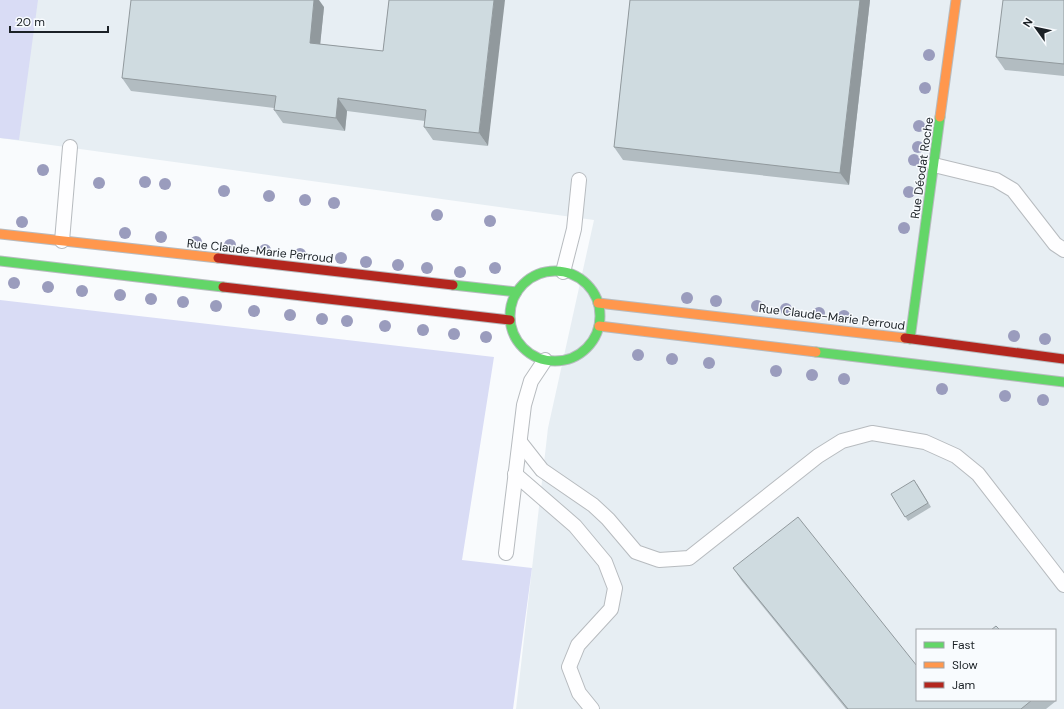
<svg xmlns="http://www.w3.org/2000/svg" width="1064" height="709" viewBox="0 0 1064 709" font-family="'DM Sans',sans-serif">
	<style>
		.built { fill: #e7eef3; fill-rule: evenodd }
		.green { fill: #d9dcf5 }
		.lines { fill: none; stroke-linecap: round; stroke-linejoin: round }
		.lane-casing { stroke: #b7bbbf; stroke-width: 16 }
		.fast-casing { stroke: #b7bbbf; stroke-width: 11 }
		.slow-casing { stroke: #b7bbbf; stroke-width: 11 }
		.jam-casing { stroke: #b7bbbf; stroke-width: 11 }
		.lane { stroke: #fefeff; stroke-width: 14 }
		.fast { stroke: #63d668; stroke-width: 9 }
		.slow { stroke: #ff974d; stroke-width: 9 }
		.jam { stroke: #b3261e; stroke-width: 9 }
		.tree { fill: #9a9cbd }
		.wall { fill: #b2bcc1 }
		.shaded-wall { fill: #91999d }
		.building { fill: #cfdbe0; stroke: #91999d }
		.labels { text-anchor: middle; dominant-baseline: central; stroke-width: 3; stroke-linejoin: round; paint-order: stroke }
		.street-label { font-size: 12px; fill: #1b2126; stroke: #f8fbfe }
	</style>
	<rect width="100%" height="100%" fill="#f9fbfd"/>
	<path class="built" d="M0 0H1064V709H516L548 428 594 220 0 138ZM917 630H1055V700H917Z"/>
	<g class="green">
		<polygon points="0,0 38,0 19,140 0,138"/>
		<polygon points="0,300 494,357 462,560 532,568 513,709 0,709"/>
	</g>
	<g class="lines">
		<defs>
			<g id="lane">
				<polyline points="934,165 996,180 1013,190 1055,244 1064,250"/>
				<polyline points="62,241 70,147"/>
				<polyline points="563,272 574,229 579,180"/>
				<polyline points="520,442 542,470 593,505 608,519 636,552 659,560 689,558 818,456 842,441 872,433 925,442 956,456 978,474 1064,585"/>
				<polyline points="515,474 575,526 605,562 615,588 611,609 578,645 569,667 579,693 592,709"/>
				<polyline points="506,553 524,405 531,381 545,360"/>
			</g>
			<g id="fast">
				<polyline points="0,261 223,287"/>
				<circle cx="555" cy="316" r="45"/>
				<polyline points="453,285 517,292"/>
				<polyline points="910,339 940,117"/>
				<polyline points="816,352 1064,382"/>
			</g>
			<g id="slow">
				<polyline points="940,117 956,0"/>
				<polyline points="0,234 218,258"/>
				<polyline points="598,303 905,338"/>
				<polyline points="599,326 816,352"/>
			</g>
			<g id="jam">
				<polyline points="218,258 453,285"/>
				<polyline points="223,287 510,320"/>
				<polyline points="905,338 1064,359"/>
			</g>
		</defs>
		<use href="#lane" class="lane-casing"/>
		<use href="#fast" class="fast-casing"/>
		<use href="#slow" class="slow-casing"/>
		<use href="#jam" class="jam-casing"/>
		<use href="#lane" class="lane"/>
		<use href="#fast" class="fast"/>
		<use href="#slow" class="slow"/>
		<use href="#jam" class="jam"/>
	</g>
	<g class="tree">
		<circle cx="929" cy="55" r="6"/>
		<circle cx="925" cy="88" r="6"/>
		<circle cx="919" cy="126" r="6"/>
		<circle cx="918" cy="147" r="6"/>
		<circle cx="914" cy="160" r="6"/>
		<circle cx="43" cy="170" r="6"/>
		<circle cx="145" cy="182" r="6"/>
		<circle cx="99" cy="183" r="6"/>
		<circle cx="165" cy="184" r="6"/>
		<circle cx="224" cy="191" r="6"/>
		<circle cx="909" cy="192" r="6"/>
		<circle cx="269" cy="196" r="6"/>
		<circle cx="305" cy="200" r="6"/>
		<circle cx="334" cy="203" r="6"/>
		<circle cx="437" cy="215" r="6"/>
		<circle cx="490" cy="221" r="6"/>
		<circle cx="22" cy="222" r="6"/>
		<circle cx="904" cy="228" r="6"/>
		<circle cx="125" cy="233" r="6"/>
		<circle cx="161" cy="237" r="6"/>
		<circle cx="196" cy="242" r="6"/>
		<circle cx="230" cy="245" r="6"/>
		<circle cx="265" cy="250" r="6"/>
		<circle cx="300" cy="254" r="6"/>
		<circle cx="341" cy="258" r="6"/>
		<circle cx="366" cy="262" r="6"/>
		<circle cx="398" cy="265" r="6"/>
		<circle cx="427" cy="268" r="6"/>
		<circle cx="495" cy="268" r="6"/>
		<circle cx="460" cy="272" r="6"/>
		<circle cx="14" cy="283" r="6"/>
		<circle cx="48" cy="287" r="6"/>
		<circle cx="82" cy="291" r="6"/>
		<circle cx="120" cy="295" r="6"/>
		<circle cx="687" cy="298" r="6"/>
		<circle cx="151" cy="299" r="6"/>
		<circle cx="716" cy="301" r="6"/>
		<circle cx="183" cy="302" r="6"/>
		<circle cx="216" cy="306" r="6"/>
		<circle cx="757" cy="306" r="6"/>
		<circle cx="786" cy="309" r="6"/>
		<circle cx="254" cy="311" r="6"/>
		<circle cx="819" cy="313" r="6"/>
		<circle cx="290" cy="315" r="6"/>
		<circle cx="844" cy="316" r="6"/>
		<circle cx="322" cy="319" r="6"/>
		<circle cx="347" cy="321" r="6"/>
		<circle cx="385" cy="326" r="6"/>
		<circle cx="423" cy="330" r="6"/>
		<circle cx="454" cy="334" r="6"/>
		<circle cx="1014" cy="336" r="6"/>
		<circle cx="486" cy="337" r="6"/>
		<circle cx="1045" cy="339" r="6"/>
		<circle cx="638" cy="355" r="6"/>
		<circle cx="672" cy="359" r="6"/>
		<circle cx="709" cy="363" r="6"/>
		<circle cx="776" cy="371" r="6"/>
		<circle cx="812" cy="375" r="6"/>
		<circle cx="844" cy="379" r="6"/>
		<circle cx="942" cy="389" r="6"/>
		<circle cx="1005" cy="396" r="6"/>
		<circle cx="1043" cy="400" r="6"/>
	</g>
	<g class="wall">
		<polygon points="389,0 488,146 433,140 424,127 425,121 347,111 345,131 283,123 274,110 274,108 131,91 122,78 324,7 320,44 383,51"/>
		<polygon points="630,0 870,0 849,185 623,160 614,147"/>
		<polygon points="1064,0 1064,76 1005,70 996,57"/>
		<polygon points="917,484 931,507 908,521 891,494"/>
		<polygon points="733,568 917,700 1055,700 1055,699 1056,701 1046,709 846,709 742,581"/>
	</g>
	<g class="shaded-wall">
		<polygon points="314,0 319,0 324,7 319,56 310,43"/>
		<polygon points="494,0 505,0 488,146 479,133"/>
		<polygon points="860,0 870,0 849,185 840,173"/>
		<polygon points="338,98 347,111 345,131 336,118"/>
	</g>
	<g class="building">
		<polygon points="131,0 314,0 310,43 383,51 389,0 494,0 479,133 424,127 426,110 338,98 336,118 274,110 276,96 122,78"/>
		<polygon points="630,0 860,0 840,173 614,147"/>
		<polygon points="1003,0 1064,0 1064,64 996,57"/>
		<polygon points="914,480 928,503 905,517 891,494"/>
		<polygon points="798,517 917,666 917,700 1032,700 1021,709 848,709 733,568"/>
		<polygon points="996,626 1000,630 991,630"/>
	</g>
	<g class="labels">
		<g class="street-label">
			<text transform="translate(922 168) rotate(-82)">Rue Déodat Roche</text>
			<text transform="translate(260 251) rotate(6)">Rue Claude-Marie Perroud</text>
			<text transform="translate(832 317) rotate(7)">Rue Claude-Marie Perroud</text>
		</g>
	</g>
	<rect x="916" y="629" width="140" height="72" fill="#f8fbfe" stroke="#a0a4a8"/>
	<rect x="924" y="642" width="20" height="6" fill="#63d668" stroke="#a0a4a8"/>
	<text x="952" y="649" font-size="12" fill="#1b2126">Fast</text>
	<rect x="924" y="662" width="20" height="6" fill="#ff974d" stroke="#a0a4a8"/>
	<text x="952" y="669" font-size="12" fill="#1b2126">Slow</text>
	<rect x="924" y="682" width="20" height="6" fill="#b3261e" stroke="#a0a4a8"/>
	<text x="952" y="689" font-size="12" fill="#1b2126">Jam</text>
	<g transform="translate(1036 28) rotate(303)" stroke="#f8fbfe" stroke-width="3" paint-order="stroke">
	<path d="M0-3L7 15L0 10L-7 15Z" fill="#1b2126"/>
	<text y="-6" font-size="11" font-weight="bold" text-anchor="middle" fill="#1b2126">N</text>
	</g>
	<path d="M10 26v6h98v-6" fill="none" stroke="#1b2126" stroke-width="2"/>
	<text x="16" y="26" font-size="12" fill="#1b2126" stroke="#f8fbfe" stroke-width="3" paint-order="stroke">20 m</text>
</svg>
